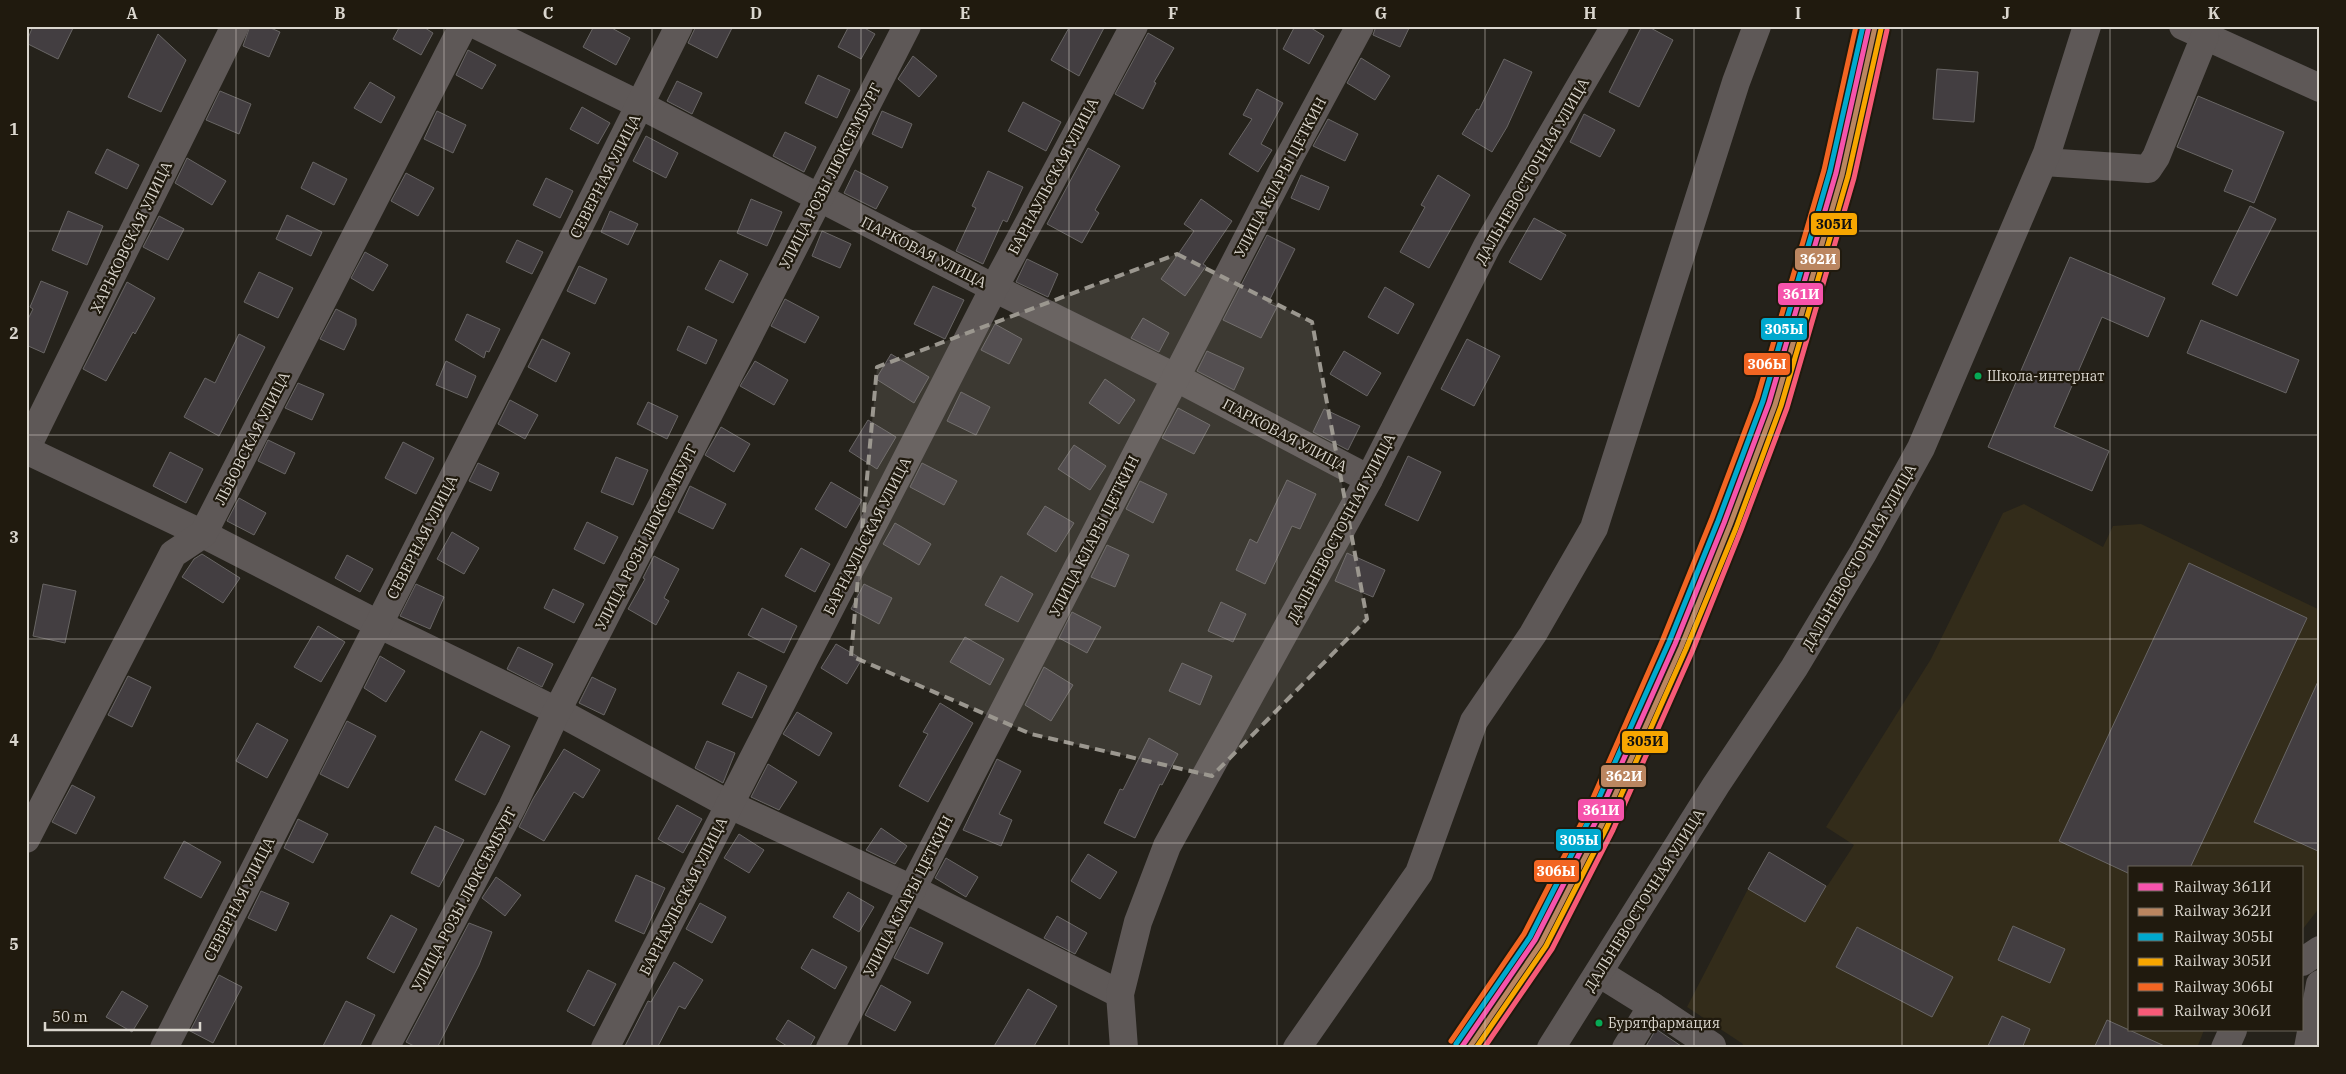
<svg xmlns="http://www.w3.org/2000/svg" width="2346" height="1074" viewBox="0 0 2346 1074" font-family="'IBM Plex Serif',serif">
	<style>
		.built { fill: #332c1a }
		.building { fill: #433e41; stroke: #686564 }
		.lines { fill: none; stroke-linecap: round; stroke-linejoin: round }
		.minor { stroke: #5e5857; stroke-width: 28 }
		.rail-1-casing { stroke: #201a0e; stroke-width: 9 }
		.rail-2-casing { stroke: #201a0e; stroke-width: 9 }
		.rail-3-casing { stroke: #201a0e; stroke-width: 9 }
		.rail-4-casing { stroke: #201a0e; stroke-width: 9 }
		.rail-5-casing { stroke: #201a0e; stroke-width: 9 }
		.rail-6-casing { stroke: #201a0e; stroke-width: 9 }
		.rail-1 { stroke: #f653ac; stroke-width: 5 }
		.rail-2 { stroke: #bb8660; stroke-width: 5 }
		.rail-3 { stroke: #00a9ce; stroke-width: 5 }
		.rail-4 { stroke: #f7a600; stroke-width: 5 }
		.rail-5 { stroke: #f26522; stroke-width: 5 }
		.rail-6 { stroke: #f75a77; stroke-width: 5 }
		.marked { fill: #9b978f; fill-opacity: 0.2; stroke: #9b978f; stroke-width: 4; stroke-dasharray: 10 6; stroke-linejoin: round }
		.grid { fill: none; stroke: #dad6ce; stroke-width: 1; stroke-opacity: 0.55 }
		.bus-dot { fill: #06aa56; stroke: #201a0e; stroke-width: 2 }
		.labels { text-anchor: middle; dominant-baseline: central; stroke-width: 4.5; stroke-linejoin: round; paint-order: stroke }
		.bus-label { font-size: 14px; fill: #dad6ce; stroke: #201a0e; text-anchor: start }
		.street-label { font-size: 15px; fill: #dad6ce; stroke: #201a0e }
		.line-badge { stroke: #201a0e; stroke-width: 2 }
		.badge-label { font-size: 14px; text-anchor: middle; font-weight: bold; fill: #fff }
		.pale-badge-label { font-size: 14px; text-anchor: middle; font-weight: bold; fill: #111 }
		.neatline { fill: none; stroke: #dad6ce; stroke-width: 2 }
		.grid-label { font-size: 16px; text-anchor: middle; font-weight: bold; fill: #dad6ce }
	</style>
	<rect width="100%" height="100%" fill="#25221b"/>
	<polygon class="built" points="2024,504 2103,547 2113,526 2141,524 2320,610 2320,907 2302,930 2302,868 2130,868 2130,1030 2204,1030 2197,1048 1741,1048 1743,1044 1687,1007 1748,889 1769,852 1826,886 1828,885 1854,845 1826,827 1931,659 2003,513"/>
	<g class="building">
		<polygon points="33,26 74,26 58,59 26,43"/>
		<polygon points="250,26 266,26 280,32 269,57 243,46"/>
		<polygon points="400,26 422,26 433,33 421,55 393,39"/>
		<polygon points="594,26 608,26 630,38 616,65 583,47"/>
		<polygon points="696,26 733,26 717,58 688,43"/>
		<polygon points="849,26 861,26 875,34 861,59 838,47"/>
		<polygon points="1070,26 1105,26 1079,76 1051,60"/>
		<polygon points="1295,26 1308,26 1324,36 1309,64 1283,49"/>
		<polygon points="1376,26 1410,26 1400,47 1373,35"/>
		<polygon points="1642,26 1647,26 1673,40 1639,107 1609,92"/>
		<polygon points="1148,33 1174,48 1154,82 1156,83 1143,109 1115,94"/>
		<polygon points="158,34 186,60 161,112 128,97"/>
		<polygon points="468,50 496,65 482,89 456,75"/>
		<polygon points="913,56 937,76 919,97 898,79"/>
		<polygon points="1361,58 1390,76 1375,100 1347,83"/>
		<polygon points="1504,59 1532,72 1507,127 1492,152 1462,134 1477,109 1479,110"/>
		<polygon points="1937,69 1978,72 1974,122 1933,119"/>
		<polygon points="818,75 850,90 837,118 805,103"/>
		<polygon points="677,81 702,93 692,114 667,101"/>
		<polygon points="370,82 395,97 381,123 354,108"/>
		<polygon points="1257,89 1283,103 1261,144 1272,150 1258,172 1229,154 1252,119 1243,115"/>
		<polygon points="220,91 251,104 239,134 206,120"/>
		<polygon points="2198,96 2284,132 2254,203 2224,191 2233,170 2177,147"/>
		<polygon points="1023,102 1061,122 1046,151 1008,131"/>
		<polygon points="582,107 610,123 598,144 570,129"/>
		<polygon points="437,111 466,125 453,153 424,139"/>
		<polygon points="882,111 912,124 902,148 872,134"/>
		<polygon points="1584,114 1615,130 1600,157 1570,142"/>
		<polygon points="1328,119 1358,134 1345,161 1313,146"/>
		<polygon points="785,132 816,147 804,172 773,156"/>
		<polygon points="646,136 678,153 666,178 633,161"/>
		<polygon points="1088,148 1120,166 1095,210 1099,213 1082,243 1047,224"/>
		<polygon points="107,149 139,165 127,189 95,173"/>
		<polygon points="187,158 226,181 212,205 175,183"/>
		<polygon points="313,162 347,179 334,205 301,188"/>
		<polygon points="855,170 888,187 876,209 844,193"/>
		<polygon points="988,171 1023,187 1007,222 1003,220 983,264 956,251 976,208 972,206"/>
		<polygon points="406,173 434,188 418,216 391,201"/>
		<polygon points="1301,175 1329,187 1319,210 1291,198"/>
		<polygon points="1438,175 1470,195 1429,268 1400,252 1425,207 1421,205"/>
		<polygon points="546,178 573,191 560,218 533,205"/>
		<polygon points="751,199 782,212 767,246 737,233"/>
		<polygon points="1201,199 1232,221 1203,264 1206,266 1185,296 1161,279 1194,231 1184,224"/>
		<polygon points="2250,206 2276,219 2237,296 2212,284"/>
		<polygon points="68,211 103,226 87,265 52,250"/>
		<polygon points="610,211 638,224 628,245 601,232"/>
		<polygon points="287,215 322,232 311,256 276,239"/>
		<polygon points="159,216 184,229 168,260 143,247"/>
		<polygon points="1534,218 1566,235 1541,280 1509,262"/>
		<polygon points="822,231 851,244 840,268 812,256"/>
		<polygon points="1267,235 1295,249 1268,303 1277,307 1261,338 1223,320"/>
		<polygon points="517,240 543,252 532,274 506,262"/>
		<polygon points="365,252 388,265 373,291 351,278"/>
		<polygon points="2070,257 2165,298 2148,337 2102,317 2054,427 2109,451 2092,491 1988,447"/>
		<polygon points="1027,259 1058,274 1048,297 1016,282"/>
		<polygon points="720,260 748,274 733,303 705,289"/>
		<polygon points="579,266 607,279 595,304 567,291"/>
		<polygon points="259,272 293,288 278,318 244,302"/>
		<polygon points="41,281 68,292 44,353 26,345 26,323 33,309 30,307"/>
		<polygon points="127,282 155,298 135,334 133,332 106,381 83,369"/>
		<polygon points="933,286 964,300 945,339 914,324"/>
		<polygon points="1385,287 1414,304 1398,334 1368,317"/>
		<polygon points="785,299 819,317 805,343 771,326"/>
		<polygon points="336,309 356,319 356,325 344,350 320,339"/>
		<polygon points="467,314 500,329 489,352 486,351 484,358 455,340"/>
		<polygon points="1143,318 1169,333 1159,352 1131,338"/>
		<polygon points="2201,320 2299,360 2286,393 2187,353"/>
		<polygon points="995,324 1022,339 1009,364 981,350"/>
		<polygon points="688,326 717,340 706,364 677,350"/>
		<polygon points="239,334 265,347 219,436 184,417 205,378 215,383"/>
		<polygon points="542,339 570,353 556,382 528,367"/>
		<polygon points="1467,339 1500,356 1474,406 1441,389"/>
		<polygon points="1207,351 1244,368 1234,390 1197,371"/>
		<polygon points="1344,351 1381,373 1367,396 1330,374"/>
		<polygon points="891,354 929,377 914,403 876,379"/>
		<polygon points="446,361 476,376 467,398 436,385"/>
		<polygon points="755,361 788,380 774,405 740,386"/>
		<polygon points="1105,379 1135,400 1119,424 1089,403"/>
		<polygon points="298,383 324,394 312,420 285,408"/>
		<polygon points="961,392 990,407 976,435 947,421"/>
		<polygon points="510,400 538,415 525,439 498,424"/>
		<polygon points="648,402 678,416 667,439 637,424"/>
		<polygon points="1178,408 1210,425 1194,454 1162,438"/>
		<polygon points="1324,409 1360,426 1348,450 1313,432"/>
		<polygon points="868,420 896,437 877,469 849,451"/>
		<polygon points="721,427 750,444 734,472 705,455"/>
		<polygon points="268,440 295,453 285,474 258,461"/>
		<polygon points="403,442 434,458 416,494 385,478"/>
		<polygon points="1074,445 1106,466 1090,490 1058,469"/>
		<polygon points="170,452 203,469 186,503 153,486"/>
		<polygon points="1408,456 1441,472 1418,521 1385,505"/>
		<polygon points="616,457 648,470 633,505 601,492"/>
		<polygon points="478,463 499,473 491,491 469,481"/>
		<polygon points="922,463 957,481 944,505 910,487"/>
		<polygon points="1287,480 1316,494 1300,529 1292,526 1265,584 1236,570 1250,539 1257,543"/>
		<polygon points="1140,481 1167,494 1153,523 1126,509"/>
		<polygon points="831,482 862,500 846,528 815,509"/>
		<polygon points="690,486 726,504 713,529 678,512"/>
		<polygon points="239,498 266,513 254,535 227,521"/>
		<polygon points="1045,506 1074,523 1056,552 1027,534"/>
		<polygon points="587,522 618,537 604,564 574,549"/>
		<polygon points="895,523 931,544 919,565 883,544"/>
		<polygon points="452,532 479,548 464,574 437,559"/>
		<polygon points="1107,545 1129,555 1115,587 1091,577"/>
		<polygon points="801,548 830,564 815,592 785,576"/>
		<polygon points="1347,553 1385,570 1373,597 1335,581"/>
		<polygon points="202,554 240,578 223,603 182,577 194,559"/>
		<polygon points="347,555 373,569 360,592 335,578"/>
		<polygon points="654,556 679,569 664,598 669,601 656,625 628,609 645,579 643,578"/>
		<polygon points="2189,563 2307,618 2190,868 2130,868 2130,874 2059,841"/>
		<polygon points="1001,576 1033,594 1018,622 985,605"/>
		<polygon points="43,584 76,591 65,643 33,636"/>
		<polygon points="416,584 444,597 430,629 400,616"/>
		<polygon points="864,584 892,598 879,624 851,609"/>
		<polygon points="553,589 584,604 574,623 544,608"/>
		<polygon points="1221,602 1246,614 1233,642 1208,631"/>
		<polygon points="762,608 797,626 784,653 748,635"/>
		<polygon points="1072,612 1101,627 1087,653 1059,638"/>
		<polygon points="318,626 345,642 321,682 294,667"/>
		<polygon points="965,637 1004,659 990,685 950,662"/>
		<polygon points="836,644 862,659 847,684 821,668"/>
		<polygon points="518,647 553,664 542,687 507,669"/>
		<polygon points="380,656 405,671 386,702 364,688"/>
		<polygon points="1182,663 1212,676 1200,705 1169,691"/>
		<polygon points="1044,667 1073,685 1051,721 1025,705"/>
		<polygon points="738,672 767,686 752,718 722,704"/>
		<polygon points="128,676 151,687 132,727 108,715"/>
		<polygon points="592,677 616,689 604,715 579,703"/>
		<polygon points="2320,677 2320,852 2254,822"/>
		<polygon points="940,703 973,723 928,802 899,786 928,734 923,732"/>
		<polygon points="797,712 832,733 819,756 783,734"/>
		<polygon points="347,721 376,736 348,788 320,774"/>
		<polygon points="257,723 288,740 267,778 236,761"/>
		<polygon points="481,731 510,746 485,795 455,780"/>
		<polygon points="1149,738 1178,754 1162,785 1160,784 1135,838 1104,823 1120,789 1123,790"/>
		<polygon points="707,741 735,753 723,783 695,768"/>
		<polygon points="564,749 600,770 583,798 574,792 544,841 519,827 533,799"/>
		<polygon points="997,759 1021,771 999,814 1012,820 1001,846 963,830"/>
		<polygon points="768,764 797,782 779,810 751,797"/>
		<polygon points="72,785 95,797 76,834 52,822"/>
		<polygon points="677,805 702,819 683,853 658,839"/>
		<polygon points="298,819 328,834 313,863 284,848"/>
		<polygon points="435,826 464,840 439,887 411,873"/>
		<polygon points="881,828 907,846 895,864 866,850"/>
		<polygon points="739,834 764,850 749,873 724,858"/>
		<polygon points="184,841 221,862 201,898 164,878"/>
		<polygon points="1769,852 1826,886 1805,922 1748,889"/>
		<polygon points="1088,854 1117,872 1100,899 1071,881"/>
		<polygon points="946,858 978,877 966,897 935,878"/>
		<polygon points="636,875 665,888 644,934 615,921"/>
		<polygon points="496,877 521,895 505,916 482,898"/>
		<polygon points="261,891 289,903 276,931 248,918"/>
		<polygon points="848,892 874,907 859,932 833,917"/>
		<polygon points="700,903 726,917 712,943 686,929"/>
		<polygon points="391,915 417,929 394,973 367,958"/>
		<polygon points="1057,916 1087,933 1075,954 1044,938"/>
		<polygon points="469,923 492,932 479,965 437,1048 418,1048 406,1042"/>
		<polygon points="2013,926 2065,949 2050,983 1998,960"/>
		<polygon points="910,927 943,943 928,974 894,958"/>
		<polygon points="1857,927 1953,977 1932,1017 1836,967"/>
		<polygon points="812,949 847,967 835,989 801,968"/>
		<polygon points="674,962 703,980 685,1009 679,1006 657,1048 624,1048 648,1001 651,1002"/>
		<polygon points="588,970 616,984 594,1026 567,1011"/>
		<polygon points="219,975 242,987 213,1043 190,1031"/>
		<polygon points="881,985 911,1002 895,1031 865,1015"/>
		<polygon points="1028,989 1057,1006 1033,1048 993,1048"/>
		<polygon points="122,991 148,1006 132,1032 106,1017"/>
		<polygon points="346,1001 375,1015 359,1048 322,1048"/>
		<polygon points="2002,1016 2030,1029 2022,1048 1987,1048"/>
		<polygon points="788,1020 815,1037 809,1048 790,1048 776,1039"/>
		<polygon points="2107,1020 2169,1048 2094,1048"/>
		<polygon points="1656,1029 1684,1048 1645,1048"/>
	</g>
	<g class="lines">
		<g class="minor">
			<polyline points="478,26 640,105 994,288 1175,377 1369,479"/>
			<polyline points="2183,26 2320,88"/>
			<polyline points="2044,162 2148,169 2156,157 2205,36"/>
			<polyline points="26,449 235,26"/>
			<polyline points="26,450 203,534 378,624 557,711 730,805 912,889 1120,994"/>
			<polyline points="26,839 173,554 203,534 463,26"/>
			<polyline points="2302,962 2320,950"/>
			<polyline points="1599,973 1652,1006"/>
			<polyline points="164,1048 510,365 679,26"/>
			<polyline points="385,1048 512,807 557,711 907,26"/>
			<polyline points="605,1048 994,288 1134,26"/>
			<polyline points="830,1048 1291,154 1360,26"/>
			<polyline points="1124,1048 1120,994 1138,922 1167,846 1369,479 1487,246 1615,26"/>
			<polyline points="1297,1048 1419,873 1474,721 1533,634 1594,528 1736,82 1757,26"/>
			<polyline points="1551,1048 1716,785 1794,668 1863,553 1921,448 2047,153 2087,26"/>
			<polyline points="1626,1048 1652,1006 1712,1046 1710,1048"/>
			<polyline points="2225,1048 2233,1030"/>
			<polyline points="2308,1048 2320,984"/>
		</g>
		<defs>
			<polyline id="rail-1" points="1461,1048 1535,940 1596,821 1675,644 1724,523 1769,403 1836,173 1869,26"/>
			<polyline id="rail-2" points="1469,1048 1541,943 1602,824 1681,647 1730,525 1775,405 1842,175 1875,27"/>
			<polyline id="rail-3" points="1456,1044 1530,937 1590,818 1669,642 1718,521 1763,401 1830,171 1863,26"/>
			<polyline id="rail-4" points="1476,1048 1546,946 1607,827 1686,649 1736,528 1781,406 1848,176 1881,29"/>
			<polyline id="rail-5" points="1451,1041 1524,934 1585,816 1663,639 1712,518 1757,399 1824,170 1856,26"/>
			<polyline id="rail-6" points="1484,1048 1552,949 1613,830 1692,652 1741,530 1787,408 1854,178 1887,30"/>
		</defs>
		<use href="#rail-1" class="rail-1-casing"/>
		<use href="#rail-2" class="rail-2-casing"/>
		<use href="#rail-3" class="rail-3-casing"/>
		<use href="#rail-4" class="rail-4-casing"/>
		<use href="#rail-5" class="rail-5-casing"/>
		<use href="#rail-6" class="rail-6-casing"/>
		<use href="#rail-1" class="rail-1"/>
		<use href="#rail-2" class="rail-2"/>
		<use href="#rail-3" class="rail-3"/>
		<use href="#rail-4" class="rail-4"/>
		<use href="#rail-5" class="rail-5"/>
		<use href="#rail-6" class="rail-6"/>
	</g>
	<path class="marked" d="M1177 254 1312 322 1367 619 1212 776 1031 734 851 656 877 367Z"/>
	<path class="grid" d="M236 26V1048M444 26V1048M652 26V1048M861 26V1048M1069 26V1048M1277 26V1048M1485 26V1048M1694 26V1048M1902 26V1048M2110 26V1048M26 231H2320M26 435H2320M26 639H2320M26 843H2320"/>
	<g class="bus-dot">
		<circle cx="1978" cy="376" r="4.5"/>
		<circle cx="1599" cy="1023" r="4.5"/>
	</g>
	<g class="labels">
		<g class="bus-label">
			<text x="1987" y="376">Школа-интернат</text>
			<text x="1608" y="1023">Бурятфармация</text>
		</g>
		<g class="street-label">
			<text transform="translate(1532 171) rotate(-60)">ДАЛЬНЕВОСТОЧНАЯ УЛИЦА</text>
			<text transform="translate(605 176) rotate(-63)">СЕВЕРНАЯ УЛИЦА</text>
			<text transform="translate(830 176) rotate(-63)">УЛИЦА РОЗЫ ЛЮКСЕМБУРГ</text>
			<text transform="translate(1053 176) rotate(-62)">БАРНАУЛЬСКАЯ УЛИЦА</text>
			<text transform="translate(1280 177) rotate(-62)">УЛИЦА КЛАРЫ ЦЕТКИН</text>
			<text transform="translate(131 237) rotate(-64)">ХАРЬКОВСКАЯ УЛИЦА</text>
			<text transform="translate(924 252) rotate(27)">ПАРКОВАЯ УЛИЦА</text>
			<text transform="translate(1285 435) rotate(28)">ПАРКОВАЯ УЛИЦА</text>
			<text transform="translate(252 438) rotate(-63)">ЛЬВОВСКАЯ УЛИЦА</text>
			<text transform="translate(1341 528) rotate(-62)">ДАЛЬНЕВОСТОЧНАЯ УЛИЦА</text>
			<text transform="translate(867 536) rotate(-63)">БАРНАУЛЬСКАЯ УЛИЦА</text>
			<text transform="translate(1094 536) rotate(-63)">УЛИЦА КЛАРЫ ЦЕТКИН</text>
			<text transform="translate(422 537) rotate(-63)">СЕВЕРНАЯ УЛИЦА</text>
			<text transform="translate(646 537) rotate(-63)">УЛИЦА РОЗЫ ЛЮКСЕМБУРГ</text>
			<text transform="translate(1859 557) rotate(-60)">ДАЛЬНЕВОСТОЧНАЯ УЛИЦА</text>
			<text transform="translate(683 896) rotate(-63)">БАРНАУЛЬСКАЯ УЛИЦА</text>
			<text transform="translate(908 896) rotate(-63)">УЛИЦА КЛАРЫ ЦЕТКИН</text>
			<text transform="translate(239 899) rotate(-63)">СЕВЕРНАЯ УЛИЦА</text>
			<text transform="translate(464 899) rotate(-62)">УЛИЦА РОЗЫ ЛЮКСЕМБУРГ</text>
			<text transform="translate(1644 900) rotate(-58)">ДАЛЬНЕВОСТОЧНАЯ УЛИЦА</text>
		</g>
	</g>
	<g class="line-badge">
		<rect x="1810" y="212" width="48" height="24" rx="5" fill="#f7a600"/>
		<rect x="1794" y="247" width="47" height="24" rx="5" fill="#bb8660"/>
		<rect x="1777" y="282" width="47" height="24" rx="5" fill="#f653ac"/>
		<rect x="1760" y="317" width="48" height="24" rx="5" fill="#00a9ce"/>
		<rect x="1743" y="352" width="48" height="24" rx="5" fill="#f26522"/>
		<rect x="1621" y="730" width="48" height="24" rx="5" fill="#f7a600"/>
		<rect x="1600" y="764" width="47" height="24" rx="5" fill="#bb8660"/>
		<rect x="1577" y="798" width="48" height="24" rx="5" fill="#f653ac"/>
		<rect x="1555" y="828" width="47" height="24" rx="5" fill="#00a9ce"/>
		<rect x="1533" y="859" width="47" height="24" rx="5" fill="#f26522"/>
	</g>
	<g class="badge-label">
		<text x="1818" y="264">362И</text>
		<text x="1801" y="299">361И</text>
		<text x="1784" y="334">305Ы</text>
		<text x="1767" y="369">306Ы</text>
		<text x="1624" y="781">362И</text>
		<text x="1601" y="815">361И</text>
		<text x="1579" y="845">305Ы</text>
		<text x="1556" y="876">306Ы</text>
	</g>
	<g class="pale-badge-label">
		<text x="1834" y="229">305И</text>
		<text x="1645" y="746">305И</text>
	</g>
	<rect width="2346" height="1074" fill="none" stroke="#201a0e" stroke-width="55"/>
	<rect x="2128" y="866" width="175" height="165" fill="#201a0e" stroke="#6a655b"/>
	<rect x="2138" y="883" width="25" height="8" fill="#f653ac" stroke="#6a655b"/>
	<text x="2174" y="892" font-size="15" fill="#dad6ce">Railway 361И</text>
	<rect x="2138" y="908" width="25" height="8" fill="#bb8660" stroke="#6a655b"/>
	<text x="2174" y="916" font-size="15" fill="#dad6ce">Railway 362И</text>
	<rect x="2138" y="933" width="25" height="8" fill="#00a9ce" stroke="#6a655b"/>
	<text x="2174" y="942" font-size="15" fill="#dad6ce">Railway 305Ы</text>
	<rect x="2138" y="958" width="25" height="8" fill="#f7a600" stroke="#6a655b"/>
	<text x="2174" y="966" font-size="15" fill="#dad6ce">Railway 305И</text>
	<rect x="2138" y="983" width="25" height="8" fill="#f26522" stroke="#6a655b"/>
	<text x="2174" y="992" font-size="15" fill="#dad6ce">Railway 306Ы</text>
	<rect x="2138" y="1008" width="25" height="8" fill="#f75a77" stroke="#6a655b"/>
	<text x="2174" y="1016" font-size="15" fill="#dad6ce">Railway 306И</text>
	<path d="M45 1022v8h155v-8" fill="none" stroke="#dad6ce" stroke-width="2.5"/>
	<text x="52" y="1022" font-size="15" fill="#dad6ce" stroke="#201a0e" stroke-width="4" paint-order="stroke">50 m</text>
	<rect x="28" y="28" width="2290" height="1018" class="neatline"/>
	<g class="grid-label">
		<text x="132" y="19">A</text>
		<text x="340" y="19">B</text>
		<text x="548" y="19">C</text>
		<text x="756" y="19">D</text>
		<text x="965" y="19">E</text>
		<text x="1173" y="19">F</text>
		<text x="1381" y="19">G</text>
		<text x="1590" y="19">H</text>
		<text x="1798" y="19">I</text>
		<text x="2006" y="19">J</text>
		<text x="2214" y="19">K</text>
		<text x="14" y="135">1</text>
		<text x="14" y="339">2</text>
		<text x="14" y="543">3</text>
		<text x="14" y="746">4</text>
		<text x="14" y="950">5</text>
	</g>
</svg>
